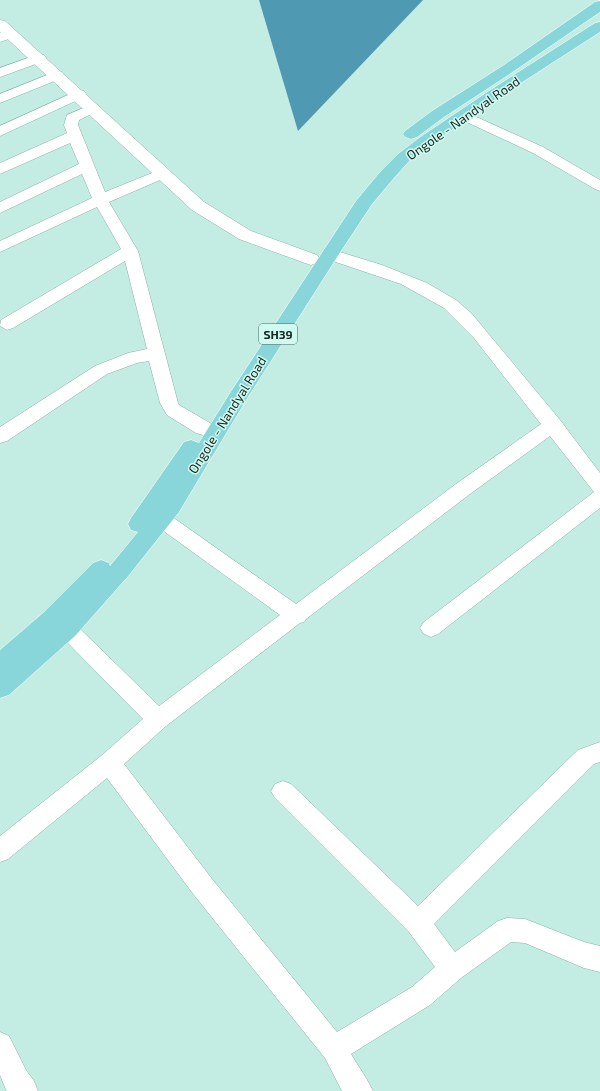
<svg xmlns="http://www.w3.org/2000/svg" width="600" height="1091" viewBox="0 0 600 1091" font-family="'Exo 2',sans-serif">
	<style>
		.water { fill: #5099b2 }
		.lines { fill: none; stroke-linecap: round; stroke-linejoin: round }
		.street-casing { stroke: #89b0a7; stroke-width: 1 }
		.secondary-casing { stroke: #89b0a7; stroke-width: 1 }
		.primary-casing { stroke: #fff; stroke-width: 1 }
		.street { fill: #fff; fill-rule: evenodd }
		.secondary { fill: #fff; fill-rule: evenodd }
		.primary { fill: #89d6da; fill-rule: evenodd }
		.labels { text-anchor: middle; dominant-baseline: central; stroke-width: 3; stroke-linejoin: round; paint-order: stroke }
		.shield { fill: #d0faf0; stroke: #4f6761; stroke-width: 1 }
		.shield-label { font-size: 12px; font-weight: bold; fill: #182824 }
		.street-label { font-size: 13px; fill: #182824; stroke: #d0faf0 }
	</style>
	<rect width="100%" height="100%" fill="#c3ece3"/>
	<polygon class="water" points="259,0 423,0 298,131"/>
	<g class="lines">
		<defs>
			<g id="street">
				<polygon points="9,30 14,31 16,34 14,37 0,42 0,33"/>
				<polygon points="39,54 44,55 46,58 44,61 0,77 0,68"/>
				<polygon points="57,71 62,72 64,75 62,78 0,103 0,94"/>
				<polygon points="79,90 84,91 86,94 84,97 0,136 0,126"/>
				<polygon points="93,104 98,105 100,108 98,111 79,120 78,125 105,192 157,171 162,169 167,171 170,174 167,177 109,202 138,251 178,403 179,405 210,423 212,428 210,433 203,435 196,433 167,415 160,403 149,361 137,363 107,374 7,441 0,443 0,427 95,366 128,353 147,349 125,261 13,328 7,330 0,326 1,320 121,249 97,207 0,252 0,241 92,198 82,174 0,213 0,202 79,164 70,143 0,174 0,163 67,133 64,125 67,115"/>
				<polygon points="463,111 543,147 600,180 600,191 595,189 533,153 458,118 456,115 458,112"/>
				<path d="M330 249 382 265 427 283 456 300 472 314 560 420 600 473V508L438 634 431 637 424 634 420 628 424 622 594 492 550 436 470 494 306 619 304 622 300 623 166 726 124 764 212 879 337 1032 412 987 435 967 409 932 275 798 271 791 275 784 283 781 291 784 418 906 578 750 600 742V762L594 764 434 924 455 952 498 921 507 918 525 919 584 942 600 946V972L584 968 525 943 511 942 461 978 430 1005 351 1054C358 1066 367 1078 373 1091H342L325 1058 194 895 107 778 8 859 0 862V836L101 756 143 719 60 635 56 629 60 623 67 620 74 623 159 706 280 615 154 524 151 519 154 514 161 511 168 514 296 604 456 484 541 424 474 338 444 308 401 284 324 258 322 254 324 250Z"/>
				<polygon points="0,1032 9,1036 26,1070 34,1081 38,1091 7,1091 6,1090 0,1075"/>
			</g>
			<polygon id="secondary" points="0,20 5,21 204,202 251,231 317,255 320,259 317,263 311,265 305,263 239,239 192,210 0,32"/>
			<g id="primary">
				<polygon points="600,1 600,12 514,71 444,117 417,137 411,139 405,137 403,134 405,131 432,111 504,65 595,2"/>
				<polygon points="600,22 600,32 499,97 431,144 410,160 393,179 372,204 339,254 246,400 179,512 129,575 75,636 9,695 0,698 0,650 43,613 93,563 101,560 109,563 110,566 138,532 131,530 128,524 131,518 184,442 191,440 199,443 232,390 356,201 381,171 398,154 419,138 489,91 595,23"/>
			</g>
		</defs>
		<use href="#street" class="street-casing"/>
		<use href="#secondary" class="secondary-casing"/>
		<use href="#primary" class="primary-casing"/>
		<use href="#street" class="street"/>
		<use href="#secondary" class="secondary"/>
		<use href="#primary" class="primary"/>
	</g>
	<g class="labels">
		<rect class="shield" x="259" y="324" width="38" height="20" rx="3"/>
		<g class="shield-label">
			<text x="278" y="334">SH39</text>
		</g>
		<g class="street-label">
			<text transform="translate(463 118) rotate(-35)">Ongole - Nandyal Road</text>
			<text transform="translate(227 415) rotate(-58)">Ongole - Nandyal Road</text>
		</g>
	</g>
</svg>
